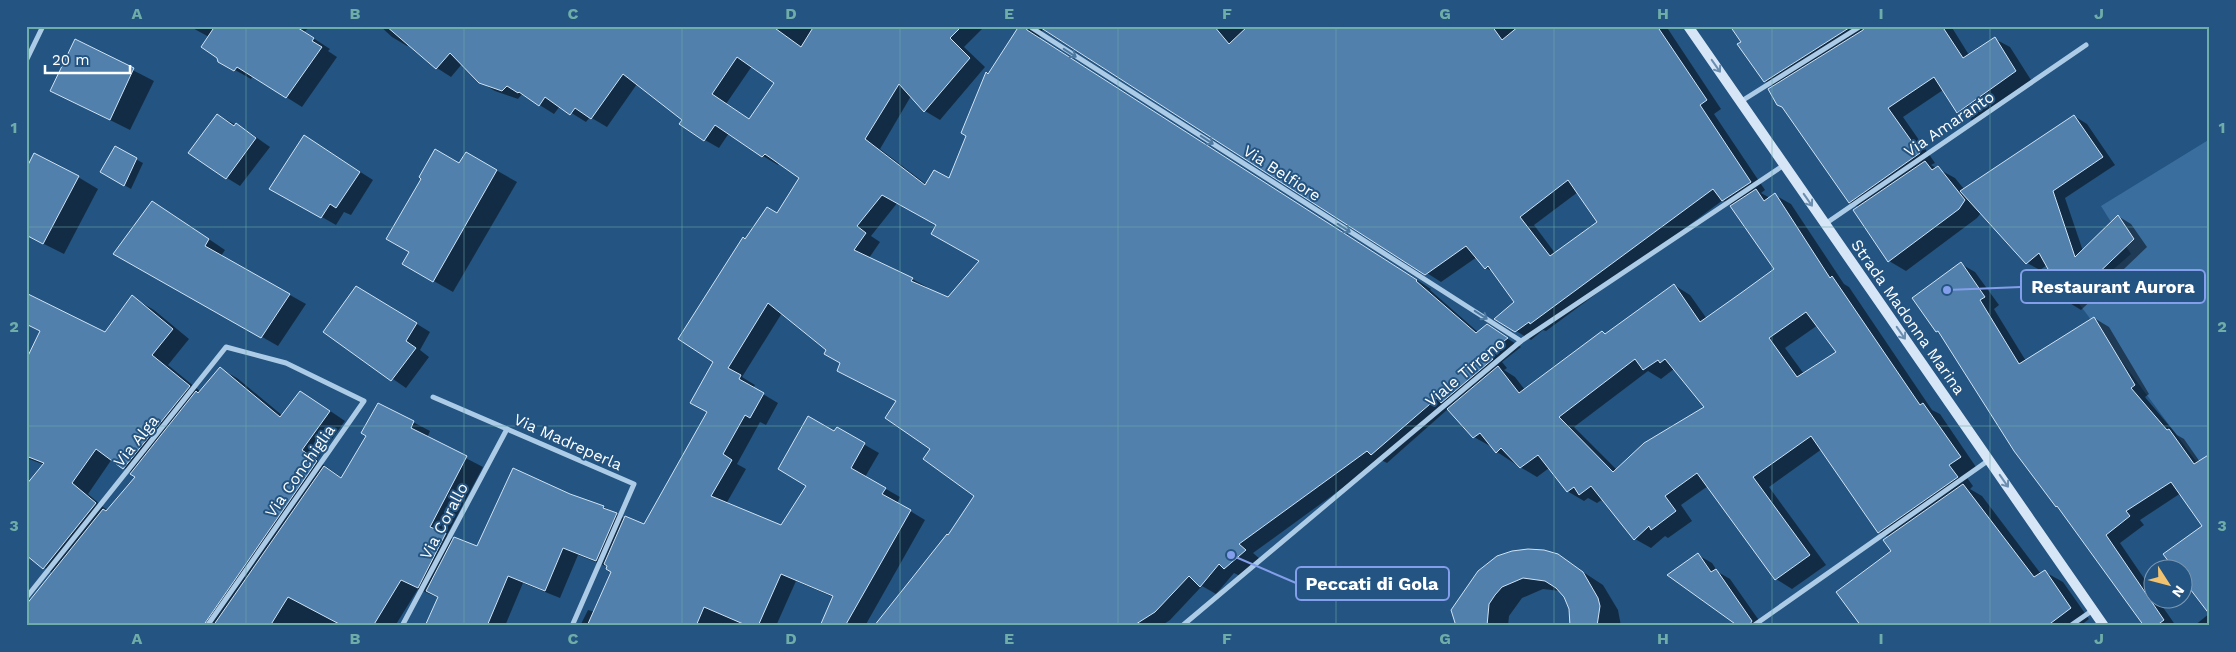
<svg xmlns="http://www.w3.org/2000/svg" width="2236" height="652" viewBox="0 0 2236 652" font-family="'Work Sans',sans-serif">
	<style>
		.green { fill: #396e9f }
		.shadow { fill: #0007; fill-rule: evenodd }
		.building { fill: #5180ac; stroke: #cfe3f5; fill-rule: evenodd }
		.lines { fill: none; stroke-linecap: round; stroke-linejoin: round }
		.street { stroke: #accbe7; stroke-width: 5 }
		.secondary { stroke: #d6e6f6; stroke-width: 10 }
		.oneway { stroke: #4d78a0 }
		.oneway2 { stroke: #6b8eb0 }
		.grid { fill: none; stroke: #6fada8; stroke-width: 1; stroke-opacity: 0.55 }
		.labels { text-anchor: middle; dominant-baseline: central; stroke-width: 4; stroke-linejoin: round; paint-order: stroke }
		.street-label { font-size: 16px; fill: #fff; stroke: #245481 }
		.leader { fill: none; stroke: #839eea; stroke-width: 2 }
		.callout-dot { fill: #839eea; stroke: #245481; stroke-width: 2 }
		.callout { fill: #245481; stroke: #839eea; stroke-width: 2 }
		.callout-label { font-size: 18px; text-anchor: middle; font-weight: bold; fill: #fff }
		.neatline { fill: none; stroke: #6fada8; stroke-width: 2 }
		.grid-label { font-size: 16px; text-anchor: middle; font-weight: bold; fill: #6fada8 }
	</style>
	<rect width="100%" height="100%" fill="#245481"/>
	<polygon class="green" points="2210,139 2210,480 2077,301 2131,254 2101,206"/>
	<g class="shadow">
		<polygon points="189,26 311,26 304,32 330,49 328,51 337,57 302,107 253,76 251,79 219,61 209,37"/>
		<path d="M380 26H985L964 47 985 67 940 120 925 111 911 96 880 149 927 185 949 180 968 136 989 75 1020 26H1666L1721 109 1714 114 1765 190 1761 193 1770 198 1775 195 1791 204 1844 284 1849 287 1932 410 1940 414 1976 467 1965 475 1973 486 1970 489 1982 496 2041 574 2045 572 2063 582 2089 619 2080 626H1862L1893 551 1889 537 1879 532 1822 449 1769 487 1826 565 1792 589 1776 579 1708 486 1681 505 1692 521 1668 538 1665 536 1651 548 1635 539 1603 499 1597 503 1588 498 1584 501 1567 491 1549 468 1537 477 1520 467 1497 452 1492 445 1490 446 1474 437 1448 409 1387 463 1381 460 1253 553 1260 559 1240 576 1234 573 1216 594 1202 586 1170 620 1161 626H875L949 537 976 496 932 449 897 401 838 371 842 363 782 313 742 377 755 385 753 388 778 403 766 425 760 422 737 464 746 469 726 504 781 527 808 485 837 429 879 453 865 477 900 497 897 503 925 520 865 626H821L833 597 796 581 776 626H580L588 610 595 612 613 572 608 567 578 555 560 598 523 583 505 626H426L439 598 418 589 395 626H26L53 574 27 555 26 556V488L45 465 26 458V363L105 333 137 300 154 310 189 339 168 365 201 392 220 369 237 378 283 416 317 402 345 421 317 460 342 478 413 422 430 431 427 438 483 467 447 535 454 540 478 548 569 495 604 507 625 519 644 526 709 412 714 361 746 241 777 215 801 178 779 163 778 165 763 156 729 133 719 148 705 140 684 120 637 84 607 127 590 117 586 122 560 106 554 114 522 94 518 99 495 91 480 82 462 64 451 77 437 68 409 44 407 46 392 37ZM1043 30 1441 282 1477 257 1486 268 1494 272 1516 302V331L1531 340 1543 330 1546 331 1723 200 1733 206 1775 269 1707 319 1690 295 1674 285 1607 335 1602 332 1525 390 1515 377 1504 370 1507 368 1502 362 1521 347 1502 335 1479 333 1430 290 1431 289 1041 40 1039 34ZM752 66 775 83 750 120 726 104ZM1578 192 1599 222 1555 253 1534 225ZM898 202 938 225 981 261 949 298 926 289 927 287 912 279 869 258 880 242 871 236ZM1818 325 1838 353 1804 374 1785 348ZM1674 369 1706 407 1617 470 1574 427 1648 371 1661 379ZM112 459 137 477 108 511 88 494Z"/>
		<polygon points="1732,26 1951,26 1969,55 1995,39 2010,47 2031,80 1973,121 1958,112 1943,90 1903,117 1935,163 1931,165 1955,178 1964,189 2074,116 2087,124 2115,165 2065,198 2083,251 2118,216 2131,224 2147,247 2081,310 2068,302 2047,265 2040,270 2027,263 1981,213 1977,218 1906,271 1889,261 1859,207 1849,202 1775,87 1765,81"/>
		<polygon points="76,41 154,81 130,130 52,91"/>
		<polygon points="218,115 250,133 270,147 240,186 227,178"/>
		<polygon points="318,145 373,180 351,215 344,212 336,225 271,188"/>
		<polygon points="115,148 143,163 131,189 102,172"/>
		<polygon points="466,153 517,182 453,292 404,264"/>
		<polygon points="78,177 98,189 64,254 26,235"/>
		<polygon points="169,212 225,250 221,256 306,304 278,346 115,253"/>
		<polygon points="1961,264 1975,272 1999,305 1994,309 2026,361 2094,318 2109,327 2149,394 2145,397 2177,435 2184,439 2200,462 2210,613 2184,579 2184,570 2203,526 2181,493 2140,520 2144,525 2120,543 2154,593 2154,600 2158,600 2176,626 2146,626 2060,508 2057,506 1941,333 1937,331"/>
		<polygon points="370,295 430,332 420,350 429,357 406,388 325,332"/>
		<polygon points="1557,555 1603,585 1618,610 1621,626 1570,626 1570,609 1565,597 1560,591 1543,589 1522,598 1509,616 1508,626 1458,626 1452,611"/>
		<polygon points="1698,555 1712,563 1718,572 1730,579 1763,626 1740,626"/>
		<polygon points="2210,613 2210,626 2194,626"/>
	</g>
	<g class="building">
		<polygon points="215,26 295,26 314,38 312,41 322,47 286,98 237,67 234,71 218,62 217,58 201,47"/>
		<path d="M386 26H772L801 47 814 26H962L950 38 970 58 924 112 899 84 865 139 925 185 934 170 949 178 966 136 961 133 986 72 988 74 1019 26H1025L1027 30 1417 280 1416 281 1476 333 1487 324 1508 338 1488 353 1493 359 1441 403 1437 398 1371 455 1367 451 1239 544 1246 550 1224 569 1219 564 1200 587 1189 576 1155 612 1133 626H874L947 534 948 535 974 496 923 459 930 449 885 418 896 401 837 371 840 363 824 354 826 350 768 303 728 368 741 375 739 379 764 393 750 418 745 415 723 454 732 460 711 496 781 525 806 486 778 469 808 416 834 431 837 427 865 443 851 468 886 488 882 494 911 510 845 626H820L833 596 781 574 758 626H748L704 607 696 626H587L611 572 606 569 607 566 604 564 625 516 644 524 707 412 690 403 713 362 678 339 743 237 745 239 767 207 777 213 799 178 765 154 762 157 715 125 704 141 679 124 682 120 623 74 591 119 575 108 570 115 545 97 539 106 519 92 518 93 507 86 502 91 479 83 450 53 436 69ZM737 57 774 83 749 119 712 94ZM882 195 936 225 931 234 979 261 948 297 911 281 913 278 854 250 866 233 857 226Z"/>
		<path d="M1038 26H1214L1229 44 1248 26H1492L1502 40 1519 26H1657L1707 100 1700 105 1751 182 1722 201 1713 189 1530 324 1529 322 1515 332 1494 319 1514 302 1488 266 1485 269 1466 246 1425 275ZM1568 180 1597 222 1550 256 1520 217Z"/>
		<polygon points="1730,26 1852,26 1764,82 1737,44 1741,42"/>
		<polygon points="1865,26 1942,26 1963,58 1995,37 2016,71 1957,113 1934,77 1888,108 1920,153 1849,203 1782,107 1777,105 1768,89 1863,30"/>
		<polygon points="75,39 134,68 110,120 50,91"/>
		<polygon points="217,114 234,126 236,123 256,138 226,179 188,153"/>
		<polygon points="2074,115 2103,157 2053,191 2075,257 2118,215 2134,239 2067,303 2039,253 2026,264 1960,191"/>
		<polygon points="304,135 360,172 336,208 330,204 321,218 269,189"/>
		<polygon points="115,146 137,158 124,186 100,172"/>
		<polygon points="435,149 459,163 466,152 497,170 433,282 402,264 409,252 386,239 421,179 419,177"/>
		<polygon points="34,153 79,176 43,244 26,235 26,169"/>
		<polygon points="1925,161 1932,170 1938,166 1965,200 1959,209 1888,262 1853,210"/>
		<path d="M1756 189 1764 201 1775 193 1830 278 1832 276 1920 405 1923 403 1961 457 1949 465 1958 477 1878 533 1811 436 1753 477 1810 555 1775 580 1697 473 1665 496 1676 511 1651 530 1649 526 1634 540 1591 486 1579 495 1574 487 1567 492 1538 455 1520 468 1501 448 1496 453 1480 433 1473 438 1447 409 1498 366 1519 393 1602 331 1605 334 1674 284 1700 322 1741 293 1774 269 1730 206ZM1806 312 1836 352 1797 377 1769 338ZM1635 359 1643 370 1658 360 1660 363 1665 359 1704 407 1644 443 1613 472 1559 417Z"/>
		<polygon points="152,201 209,239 205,246 290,294 261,338 113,254"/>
		<polygon points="1961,262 1985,297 1980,300 2019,364 2094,317 2135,385 2131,388 2167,430 2169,429 2194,464 2210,454 2210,615 2184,581 2184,570 2175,570 2163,554 2202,526 2171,482 2126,511 2130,516 2106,535 2164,620 2156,626 2144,626 2057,506 2056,507 2014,451 1938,331 1936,332 1912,298"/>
		<polygon points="356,286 417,323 406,341 416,348 391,381 323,332"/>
		<polygon points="26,293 105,332 132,295 173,329 152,355 190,386 123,469 96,449 72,483 96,503 43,569 26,555 26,485 44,463 26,456 26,360 40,331 26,324"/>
		<polygon points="220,367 280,417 300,391 330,411 302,450 317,461 203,626 26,626 26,605 103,509 106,511 135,477 130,474 196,391 198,393"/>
		<polygon points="378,403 414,421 411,428 467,456 430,527 446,533 418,588 401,580 373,626 343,626 288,597 270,626 213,626 324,466 341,478 366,436 361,433"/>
		<polygon points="513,468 570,494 604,506 603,508 617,513 596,561 563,548 545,591 508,576 487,626 425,626 438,597 426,591 454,537 477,546"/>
		<polygon points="1963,484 2034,577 2045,570 2071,608 2047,626 1861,626 1836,592 1891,551 1883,540"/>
		<polygon points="1528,549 1544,550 1558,554 1583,572 1598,598 1600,606 1597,626 1570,626 1569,609 1564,597 1556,588 1545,581 1523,578 1502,587 1495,595 1489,604 1487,626 1456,626 1451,610 1478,571 1497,556 1512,551"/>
		<polygon points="1698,553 1711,572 1716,569 1752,621 1749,626 1738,626 1667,575"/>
	</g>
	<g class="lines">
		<g class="street">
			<polyline points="1029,26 1521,341"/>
			<polyline points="26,61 43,26"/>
			<polyline points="1740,102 1861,26"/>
			<polyline points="1825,224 2086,45"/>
			<polyline points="433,397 634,484 572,626"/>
			<polyline points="26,598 226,347 286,363 364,401 207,626"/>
			<polyline points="402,626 507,429"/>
			<polyline points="1182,626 1521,341 1784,165"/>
			<polyline points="1753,626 1989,460"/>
			<polyline points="2070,626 2093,610"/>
		</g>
		<polyline class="secondary" points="1688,26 2104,626"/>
	</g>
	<defs><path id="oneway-shaft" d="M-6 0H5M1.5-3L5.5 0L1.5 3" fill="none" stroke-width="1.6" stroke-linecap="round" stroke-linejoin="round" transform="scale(1.25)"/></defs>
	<g class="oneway">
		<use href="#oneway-shaft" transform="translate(1070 53) rotate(33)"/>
		<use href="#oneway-shaft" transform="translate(1207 140) rotate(33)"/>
		<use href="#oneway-shaft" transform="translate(1344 228) rotate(33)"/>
		<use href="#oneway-shaft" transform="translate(1481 315) rotate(33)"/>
	</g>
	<g class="oneway2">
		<use href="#oneway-shaft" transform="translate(1716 66) rotate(55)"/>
		<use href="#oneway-shaft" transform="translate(1808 200) rotate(55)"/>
		<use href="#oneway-shaft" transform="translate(1901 333) rotate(55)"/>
		<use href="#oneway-shaft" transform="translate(2004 481) rotate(55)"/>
	</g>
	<path class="grid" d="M246 26V626M464 26V626M682 26V626M900 26V626M1118 26V626M1336 26V626M1554 26V626M1772 26V626M1990 26V626M26 227H2210M26 426H2210"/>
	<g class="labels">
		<g class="street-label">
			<text transform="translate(1949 124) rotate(-34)">Via Amaranto</text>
			<text transform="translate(1282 173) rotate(33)">Via Belfiore</text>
			<text transform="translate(1908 317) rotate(55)">Strada Madonna Marina</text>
			<text transform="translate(1465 372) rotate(-40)">Viale Tirreno</text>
			<text transform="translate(136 441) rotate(-51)">Via Alga</text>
			<text transform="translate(568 442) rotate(24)">Via Madreperla</text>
			<text transform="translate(300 471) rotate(-55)">Via Conchiglia</text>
			<text transform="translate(444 521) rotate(-62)">Via Corallo</text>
		</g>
	</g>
	<path class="leader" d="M1947 290L2021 287M1231 555L1296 583"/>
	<g class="callout-dot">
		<circle cx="1947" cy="290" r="5"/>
		<circle cx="1231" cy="555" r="5"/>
	</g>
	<g class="callout">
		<rect x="2021" y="270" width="184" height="33" rx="5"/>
		<rect x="1296" y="567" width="153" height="33" rx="5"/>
	</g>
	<g class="callout-label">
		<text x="2113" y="293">Restaurant Aurora</text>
		<text x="1372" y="590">Peccati di Gola</text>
	</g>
	<rect width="2236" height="652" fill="none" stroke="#245481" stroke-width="55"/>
	<g transform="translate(2168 584) rotate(126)"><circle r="24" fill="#245481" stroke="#7c98b3"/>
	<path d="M0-4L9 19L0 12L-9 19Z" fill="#f1c270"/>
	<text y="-8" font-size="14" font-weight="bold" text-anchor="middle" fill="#ffffff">N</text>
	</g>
	<path d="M45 65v8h85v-8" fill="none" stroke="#ffffff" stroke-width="2.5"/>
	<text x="52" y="65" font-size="15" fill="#ffffff" stroke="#245481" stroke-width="4" paint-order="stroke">20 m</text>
	<rect x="28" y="28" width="2180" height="596" class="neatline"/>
	<g class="grid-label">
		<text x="137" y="19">A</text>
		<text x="355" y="19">B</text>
		<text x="573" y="19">C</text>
		<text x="791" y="19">D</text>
		<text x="1009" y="19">E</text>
		<text x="1227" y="19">F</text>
		<text x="1445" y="19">G</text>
		<text x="1663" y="19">H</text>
		<text x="1881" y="19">I</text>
		<text x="2099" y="19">J</text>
		<text x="14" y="133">1</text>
		<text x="2222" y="133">1</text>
		<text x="14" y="332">2</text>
		<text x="2222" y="332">2</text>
		<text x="14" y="531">3</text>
		<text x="2222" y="531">3</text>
		<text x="137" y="644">A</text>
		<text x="355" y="644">B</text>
		<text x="573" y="644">C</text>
		<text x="791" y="644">D</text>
		<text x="1009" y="644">E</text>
		<text x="1227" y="644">F</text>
		<text x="1445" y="644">G</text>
		<text x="1663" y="644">H</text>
		<text x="1881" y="644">I</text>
		<text x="2099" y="644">J</text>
	</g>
</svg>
